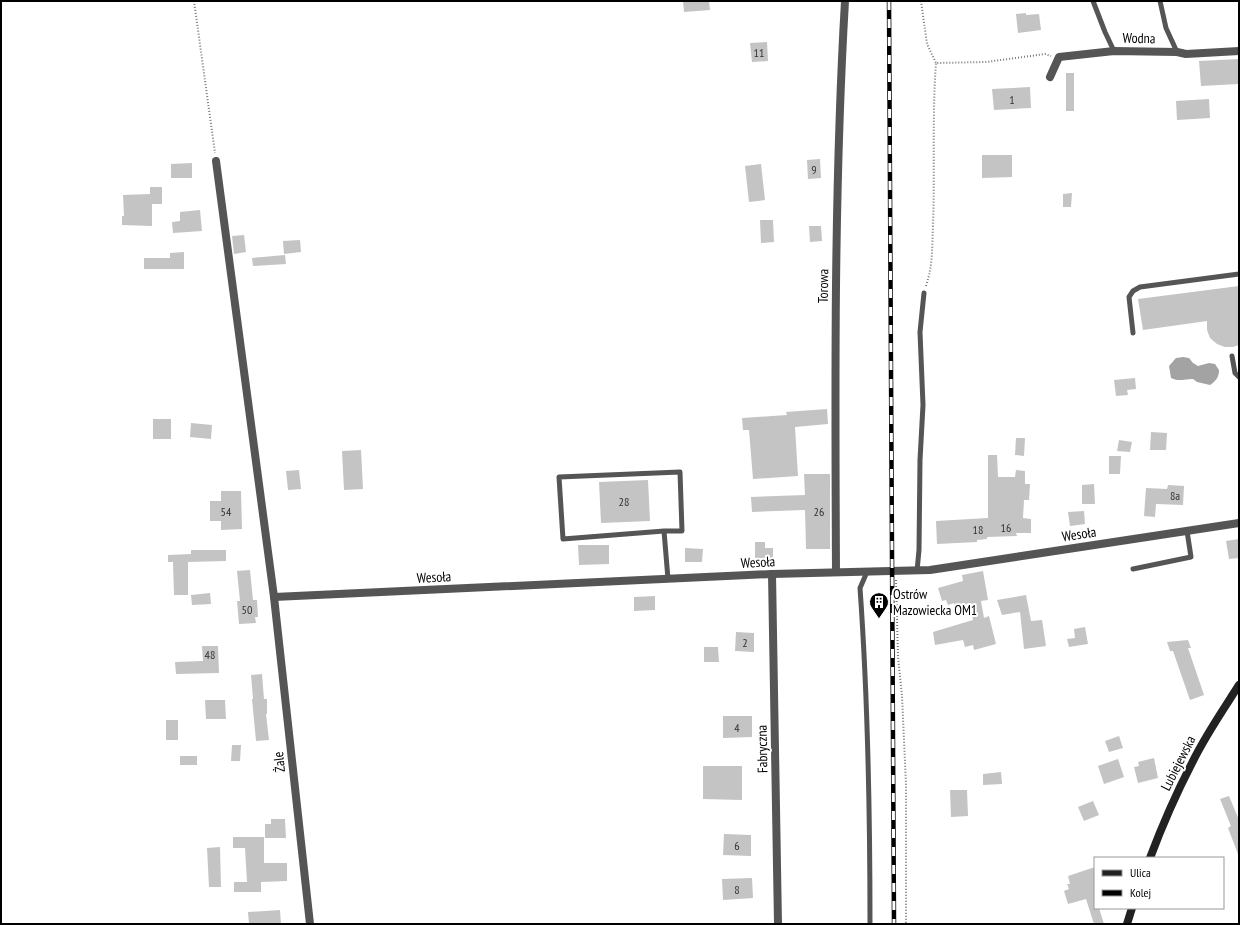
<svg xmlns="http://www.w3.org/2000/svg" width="1240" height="925" viewBox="0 0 1240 925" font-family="'PT Sans Narrow',sans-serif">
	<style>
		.water { fill: #a3a3a3 }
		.building { fill: #c4c4c4 }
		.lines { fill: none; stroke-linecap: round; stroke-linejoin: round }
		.path { stroke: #777; stroke-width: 2; stroke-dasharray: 1 2; stroke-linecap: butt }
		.lane { stroke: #555; stroke-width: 5 }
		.street { stroke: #555; stroke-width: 8 }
		.secondary { stroke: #222; stroke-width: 8 }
		.rail-casing { stroke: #000; stroke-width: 4.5 }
		.rail { stroke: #fff; stroke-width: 3; stroke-dasharray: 9; stroke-linecap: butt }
		.labels { text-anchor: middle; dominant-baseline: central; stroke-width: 4; stroke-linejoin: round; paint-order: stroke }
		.number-label { font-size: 12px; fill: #313131 }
		.street-label { font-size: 14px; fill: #000; stroke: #fff }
		.poi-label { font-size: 14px; fill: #000; stroke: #fff; text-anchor: start }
	</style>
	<rect width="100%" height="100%" fill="#fff"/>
	<path class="water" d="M1183 357 1189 358 1193 363 1198 366 1209 363 1215 364 1219 370C1219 377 1216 381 1210 385L1197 382 1193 379C1184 379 1180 382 1171 378L1169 366 1176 358Z"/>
	<g class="building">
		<polygon points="683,1 709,1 710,10 684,12"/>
		<polygon points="1026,13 1026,15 1039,14 1041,30 1018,33 1016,14"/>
		<polygon points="767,42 768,61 752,62 750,43"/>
		<polygon points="1239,59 1239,84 1201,86 1199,61"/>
		<rect x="1066" y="73" width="8" height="38"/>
		<polygon points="1030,87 1031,108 994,110 992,89"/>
		<polygon points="1209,99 1210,118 1177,120 1176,101"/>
		<polygon points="982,155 1012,155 1012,177 982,178"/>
		<polygon points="820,159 821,178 808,179 807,160"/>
		<polygon points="192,163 192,178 171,178 171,164"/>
		<polygon points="761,164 765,200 749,202 745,166"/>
		<polygon points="150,187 162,187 162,204 152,204 152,226 122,225 122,216 124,216 123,195 150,194"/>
		<polygon points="1072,193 1071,207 1063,207 1063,194"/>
		<polygon points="200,210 202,231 173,233 172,222 180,221 180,212"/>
		<polygon points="760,220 773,220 774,242 761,243"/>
		<polygon points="809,226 821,226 822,241 810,242"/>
		<polygon points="244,235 246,252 234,254 232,236"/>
		<polygon points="300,240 301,252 284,254 283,241"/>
		<polygon points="184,252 184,269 144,269 144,258 170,258 170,253"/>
		<polygon points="285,255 286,264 253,266 252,258"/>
		<polygon points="1239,286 1239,345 1233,347 1225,347 1217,344 1210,338 1207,330 1207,321 1143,330 1138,299"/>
		<polygon points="1135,378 1136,389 1127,390 1128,395 1116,396 1114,380"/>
		<polygon points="827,409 828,424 795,427 798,476 753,479 749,430 743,430 742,418 787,415 786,412"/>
		<rect x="153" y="419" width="18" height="20"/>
		<polygon points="191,423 212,425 211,439 190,437"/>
		<polygon points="1151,432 1167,433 1166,450 1150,450"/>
		<polygon points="1016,438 1025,438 1024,456 1015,455"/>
		<polygon points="1119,440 1132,442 1130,452 1117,451"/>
		<polygon points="361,450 363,489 344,490 342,451"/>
		<polygon points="988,455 997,455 998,477 1015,477 1016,470 1025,471 1025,484 1030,484 1029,500 1024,500 1023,518 1031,519 1031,533 1016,533 1017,536 987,537 987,539 977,540 977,542 937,544 936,521 988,518"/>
		<polygon points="1109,456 1121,456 1120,474 1109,474"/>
		<polygon points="299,470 301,489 288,490 286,471"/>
		<polygon points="804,474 830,474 830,549 806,549 805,510 752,512 751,497 805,495"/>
		<polygon points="648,480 650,521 601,523 599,482"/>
		<polygon points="1094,484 1095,504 1082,504 1082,485"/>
		<polygon points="1168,485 1184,486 1183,505 1156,504 1155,517 1144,516 1146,488 1167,489"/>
		<polygon points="221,491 241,491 242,529 221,530 221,521 210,521 210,501 221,501"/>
		<polygon points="1084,511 1085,524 1070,526 1068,512"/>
		<polygon points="1239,539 1239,558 1229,559 1226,541"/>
		<polygon points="755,542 765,542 765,548 773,548 773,558 755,558"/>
		<polygon points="578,545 609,545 609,564 579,565"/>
		<polygon points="685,548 703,549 702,562 685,562"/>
		<polygon points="191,550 226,550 226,561 188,562 188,595 174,595 173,562 168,562 168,555 191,554"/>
		<polygon points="250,570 253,600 257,600 258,617 255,617 256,623 239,624 237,601 240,601 237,571"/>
		<polygon points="983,571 988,600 981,601 984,618 989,616 996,644 974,650 973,645 965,647 963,640 935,645 933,632 973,620 970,603 955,607 954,603 948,605 946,600 942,601 938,588 963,581 962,575"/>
		<polygon points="210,593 211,604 192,605 191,595"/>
		<polygon points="1026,595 1031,621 1042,620 1046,646 1024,649 1020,612 1002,615 997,600"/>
		<polygon points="655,596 655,610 634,611 634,597"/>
		<polygon points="1085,627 1088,644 1069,647 1067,639 1075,638 1074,629"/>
		<polygon points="736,632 754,633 754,652 735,651"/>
		<polygon points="1188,640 1191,648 1188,648 1204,695 1190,700 1173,651 1170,651 1167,642"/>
		<polygon points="202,646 218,646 219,673 176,674 175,662 203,661"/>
		<polygon points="704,647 718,647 719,662 704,662"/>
		<polygon points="262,674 264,699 267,699 267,714 266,714 269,740 256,741 252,699 253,699 251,675"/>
		<polygon points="205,700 225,700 226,719 206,719"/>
		<polygon points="723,716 752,716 752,737 723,738"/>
		<rect x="166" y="720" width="12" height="20"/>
		<polygon points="1119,736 1123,748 1109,752 1105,741"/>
		<polygon points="232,745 241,745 240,761 231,761"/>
		<rect x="180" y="756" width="17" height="9"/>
		<polygon points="1154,758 1158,778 1138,783 1134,767 1139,766 1138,762"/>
		<polygon points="1118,759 1124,777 1104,784 1098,766"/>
		<polygon points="703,766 742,766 742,800 703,799"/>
		<polygon points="1001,772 1002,784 983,785 983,774"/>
		<polygon points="950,790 967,790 968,816 951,817"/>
		<polygon points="1229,796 1239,820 1238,854 1228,828 1231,826 1220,799"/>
		<polygon points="1093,801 1099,815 1084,821 1078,807"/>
		<polygon points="271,819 285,819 286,838 265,838 265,824 271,824"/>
		<polygon points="724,834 751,835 751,856 723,855"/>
		<polygon points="233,837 264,837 264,863 287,863 287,881 261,882 261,892 234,892 234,882 247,882 245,848 233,848"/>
		<polygon points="220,847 221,887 209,887 207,848"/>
		<polygon points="1095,867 1095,909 1099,908 1104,924 1094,924 1086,899 1068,904 1064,891 1069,889 1067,884 1070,884 1068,876"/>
		<polygon points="752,878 753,898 723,900 722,879"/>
		<polygon points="280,910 281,924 249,924 248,912"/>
	</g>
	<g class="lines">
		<g class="path">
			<polyline points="194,1 215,153"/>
			<polyline points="921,1 927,44 936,63"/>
			<path d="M926 286C933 265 932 247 933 225 935 171 932 117 936 63L986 62 1045 54 1051 56"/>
			<polyline points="896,580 898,657 902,696 906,784 906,924"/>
		</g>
		<g class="lane">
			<polyline points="1093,1 1105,32 1114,51"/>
			<polyline points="1160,1 1166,28 1177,52"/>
			<polyline points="1133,333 1129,297 1133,291 1140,287 1239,274"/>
			<polyline points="1232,356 1235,373 1239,377"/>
			<polyline points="664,531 563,539 559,477 680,472 682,531 664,531 668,579"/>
			<polyline points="1133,569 1191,557 1187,531"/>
			<polyline points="917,571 919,550 920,460 923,405 920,332 924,293"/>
			<path d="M867 572 860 588C868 700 870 812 870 924"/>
		</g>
		<g class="street">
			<polyline points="1050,77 1059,57 1114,51 1177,52 1186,54 1239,51"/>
			<polyline points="216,161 274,597 310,924"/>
			<path d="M836 572C835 381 834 191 845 1"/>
			<polyline points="772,574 778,924"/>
			<polyline points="274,597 772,574 930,570 1239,523"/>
		</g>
		<g class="secondary">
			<path d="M1150 858C1162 826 1176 794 1192 763 1205 736 1223 710 1239 685"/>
			<polyline points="1127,924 1132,908"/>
		</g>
		<defs>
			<polyline id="rail" points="889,1 894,924"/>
		</defs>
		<use href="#rail" class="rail-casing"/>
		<use href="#rail" class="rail"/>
	</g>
	<defs>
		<symbol id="building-pin" viewBox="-11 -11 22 30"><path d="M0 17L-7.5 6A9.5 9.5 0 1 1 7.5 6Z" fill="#000" stroke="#fff"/><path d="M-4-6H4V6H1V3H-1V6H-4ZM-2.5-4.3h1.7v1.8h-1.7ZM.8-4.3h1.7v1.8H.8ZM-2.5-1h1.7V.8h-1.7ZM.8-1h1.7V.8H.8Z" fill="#fff"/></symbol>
	</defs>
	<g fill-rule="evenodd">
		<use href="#building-pin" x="868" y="591" width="22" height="30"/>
	</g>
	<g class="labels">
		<g class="number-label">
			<text x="759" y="52">11</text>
			<text x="1012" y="99">1</text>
			<text x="814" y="169">9</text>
			<text x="1175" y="495">8a</text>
			<text x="624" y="501">28</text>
			<text x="226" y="511">54</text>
			<text x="819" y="511">26</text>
			<text x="1006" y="527">16</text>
			<text x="978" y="529">18</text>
			<text x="247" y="609">50</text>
			<text x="745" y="642">2</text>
			<text x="210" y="654">48</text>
			<text x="737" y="727">4</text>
			<text x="737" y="845">6</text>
			<text x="737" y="889">8</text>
		</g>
		<g class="street-label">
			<text transform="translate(1139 38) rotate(1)">Wodna</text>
			<text transform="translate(823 286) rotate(-89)">Torowa</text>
			<text transform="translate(1079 534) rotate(-9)">Wesoła</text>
			<text transform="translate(758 562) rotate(-3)">Wesoła</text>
			<text transform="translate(434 577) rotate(-3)">Wesoła</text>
			<text transform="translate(762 749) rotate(-91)">Fabryczna</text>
			<text transform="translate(279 762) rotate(-96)">Żale</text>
			<text transform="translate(1178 763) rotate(-63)">Lubiejewska</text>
		</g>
		<g class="poi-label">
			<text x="893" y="594">Ostrów<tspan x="893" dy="16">Mazowiecka OM1</tspan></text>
		</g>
	</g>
	<rect width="1240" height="925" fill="none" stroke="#000000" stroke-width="4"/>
	<rect x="1094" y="857" width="130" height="52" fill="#ffffff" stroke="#999999"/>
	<rect x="1102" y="870" width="20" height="6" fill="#222222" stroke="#999999"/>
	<text x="1130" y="877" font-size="12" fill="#000000">Ulica</text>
	<rect x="1102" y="890" width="20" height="6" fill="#000000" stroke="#999999"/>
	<text x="1130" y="897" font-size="12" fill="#000000">Kolej</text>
</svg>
